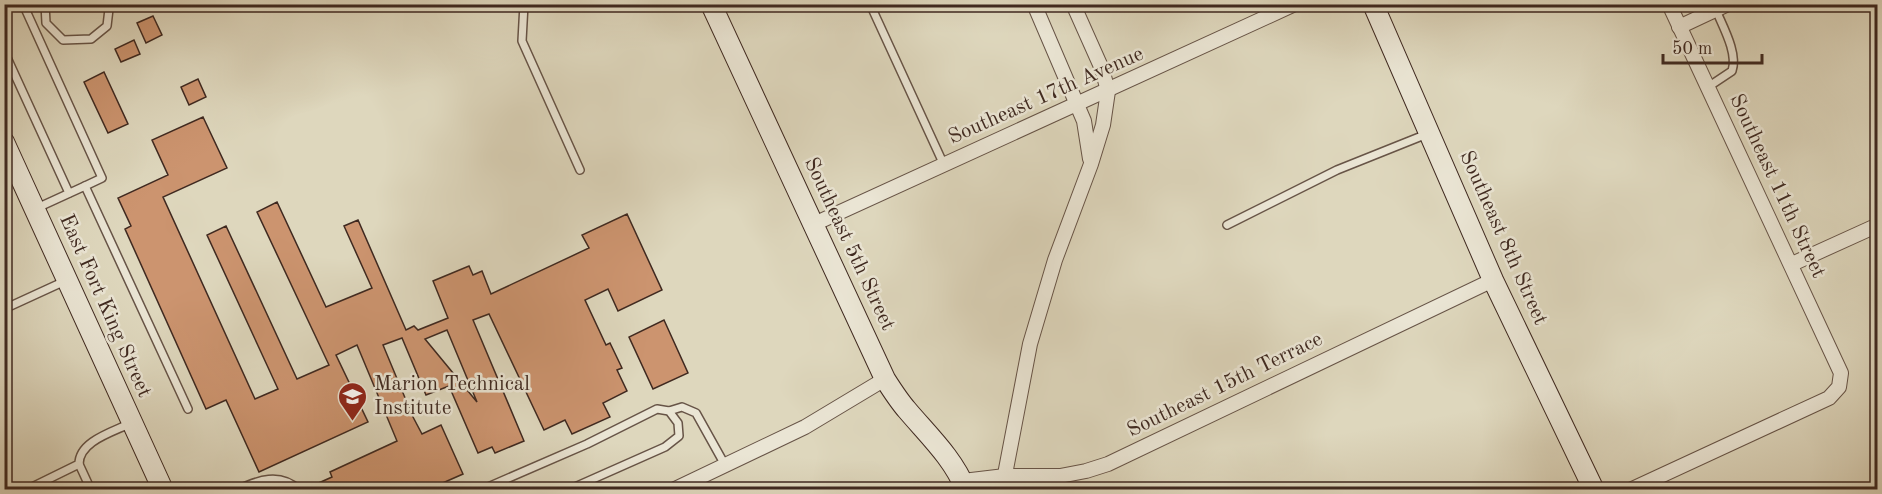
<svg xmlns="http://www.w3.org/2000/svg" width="1882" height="494" viewBox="0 0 1882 494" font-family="'Old Standard TT',serif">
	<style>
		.building { fill: #cc946f; stroke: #3f2920; stroke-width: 1.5; fill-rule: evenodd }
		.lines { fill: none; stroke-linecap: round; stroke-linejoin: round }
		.lane-casing { stroke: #675447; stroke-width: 10 }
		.street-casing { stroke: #675447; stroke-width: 16 }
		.secondary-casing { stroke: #3f2920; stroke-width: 22 }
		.lane { stroke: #eae5d4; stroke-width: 7 }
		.street { stroke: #eae5d4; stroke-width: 14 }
		.secondary { stroke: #eae5d4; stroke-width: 20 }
		.labels { text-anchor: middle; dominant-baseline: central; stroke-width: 5; stroke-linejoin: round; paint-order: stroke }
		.street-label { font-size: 21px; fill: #3f2920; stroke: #eae5d4 }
		.poi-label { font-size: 21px; fill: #3f2920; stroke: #eae5d4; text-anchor: start }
	</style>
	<rect width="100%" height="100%" fill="#ded7bd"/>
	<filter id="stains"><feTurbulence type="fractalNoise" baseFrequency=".00333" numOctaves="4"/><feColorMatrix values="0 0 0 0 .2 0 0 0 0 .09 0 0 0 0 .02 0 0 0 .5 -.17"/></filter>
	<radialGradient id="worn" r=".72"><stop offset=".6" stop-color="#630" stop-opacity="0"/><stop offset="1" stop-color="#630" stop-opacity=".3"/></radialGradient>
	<g class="building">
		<polygon points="153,16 162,35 146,43 137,23"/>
		<polygon points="134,40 140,54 121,62 115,49"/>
		<polygon points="104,72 128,124 108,133 84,82"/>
		<polygon points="198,79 206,97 189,105 181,87"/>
		<path d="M203 117 227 168 163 197 255 399 278 389 207 235 226 226 297 379 329 365 257 212 277 202 326 307 372 288 344 226 358 220 406 330 414 326 418 330 448 318 433 281 469 266 473 275 482 271 491 294 589 248 582 235 627 214 662 290 618 311 608 289 585 300 606 345 610 343 622 368 617 370 627 391 603 403 610 417 572 434 565 420 544 430 489 314 473 320 524 441 495 453 492 447 478 453 449 386 426 395 402 338 383 345 413 417 422 434 441 425 463 474 429 489H305L332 477 330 472 397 441 357 345 336 355 368 422 259 472 226 400 206 409 125 229 131 226 118 198 168 175 152 140ZM447 330 477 402 425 339Z"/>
		<polygon points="664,320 688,373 653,389 629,337"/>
	</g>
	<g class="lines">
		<defs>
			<g id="lane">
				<polyline points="23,4 102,178 85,186"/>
				<polyline points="45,4 46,23 63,40 91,39 107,26 109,9 107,4"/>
				<polyline points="524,4 522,41 580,170"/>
				<polyline points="870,4 944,165"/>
				<polyline points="4,51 69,193"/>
				<path d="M1708 87 1732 71C1738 53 1723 27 1716 10"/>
				<polyline points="37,208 85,186 188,409"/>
				<polyline points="1227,225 1337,170 1427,134"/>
				<polyline points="4,309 65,281"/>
				<polyline points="669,411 682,407 696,413 725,465"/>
				<polyline points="79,464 91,490"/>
				<path d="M26 490 79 464C79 441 113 432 131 423"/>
				<path d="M237 490C258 480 280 472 299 490"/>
				<polyline points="481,490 587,444 657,409 669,411 678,423 679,436 665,447 568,490"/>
			</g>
			<g id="street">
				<polyline points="1034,4 1084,121 1090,159"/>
				<polyline points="1679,27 1728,4"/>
				<polyline points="814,224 1295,4"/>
				<polyline points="1792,264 1878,225"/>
				<polyline points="963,481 1005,476 1060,476 1086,471 1108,464 1493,280"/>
				<polyline points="673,490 805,427 885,379"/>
				<polyline points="1002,490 1030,344 1055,260 1091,164 1103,125 1108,91 1102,69 1073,4"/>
				<polyline points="1630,490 1829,398 1839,387 1841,373 1669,4"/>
			</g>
			<g id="secondary">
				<path d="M711 4 885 379C892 390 899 401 907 410 929 436 953 458 966 490"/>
				<polyline points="1373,4 1493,280 1594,490"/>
				<polyline points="4,142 163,490"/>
			</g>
		</defs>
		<use href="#lane" class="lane-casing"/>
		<use href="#street" class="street-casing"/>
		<use href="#secondary" class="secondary-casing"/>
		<use href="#lane" class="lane"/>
		<use href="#street" class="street"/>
		<use href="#secondary" class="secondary"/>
	</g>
	<defs>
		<symbol id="school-pin" viewBox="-11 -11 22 30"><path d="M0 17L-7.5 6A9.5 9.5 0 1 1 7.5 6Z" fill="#8f2418" stroke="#eae5d4"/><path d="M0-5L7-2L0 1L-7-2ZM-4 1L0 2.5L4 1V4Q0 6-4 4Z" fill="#fff"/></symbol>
	</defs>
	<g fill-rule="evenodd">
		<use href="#school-pin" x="336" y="380" width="33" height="45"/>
	</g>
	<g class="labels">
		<g class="street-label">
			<text transform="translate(1046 96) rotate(-24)">Southeast 17th Avenue</text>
			<text transform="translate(1777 186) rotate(65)">Southeast 11th Street</text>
			<text transform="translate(1503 238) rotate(66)">Southeast 8th Street</text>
			<text transform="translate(849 244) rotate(65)">Southeast 5th Street</text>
			<text transform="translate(105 306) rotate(66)">East Fort King Street</text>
			<text transform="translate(1225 385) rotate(-26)">Southeast 15th Terrace</text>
		</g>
		<g class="poi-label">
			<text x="374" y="384">Marion Technical<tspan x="374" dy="24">Institute</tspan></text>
		</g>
	</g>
	<rect width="1882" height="494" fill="none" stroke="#ded7bd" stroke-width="24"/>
	<rect x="6" y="6" width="1870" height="482" fill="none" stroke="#3f2920" stroke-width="3"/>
	<rect x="12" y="12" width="1858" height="470" fill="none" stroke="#3f2920" stroke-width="1.5"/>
	<path d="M1663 54v9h99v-9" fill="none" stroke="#3f2920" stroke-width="3"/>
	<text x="1672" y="54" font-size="18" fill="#3f2920" stroke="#eae5d4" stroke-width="4.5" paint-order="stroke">50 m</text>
	<rect width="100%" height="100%" filter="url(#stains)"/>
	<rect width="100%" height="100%" fill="url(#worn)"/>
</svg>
